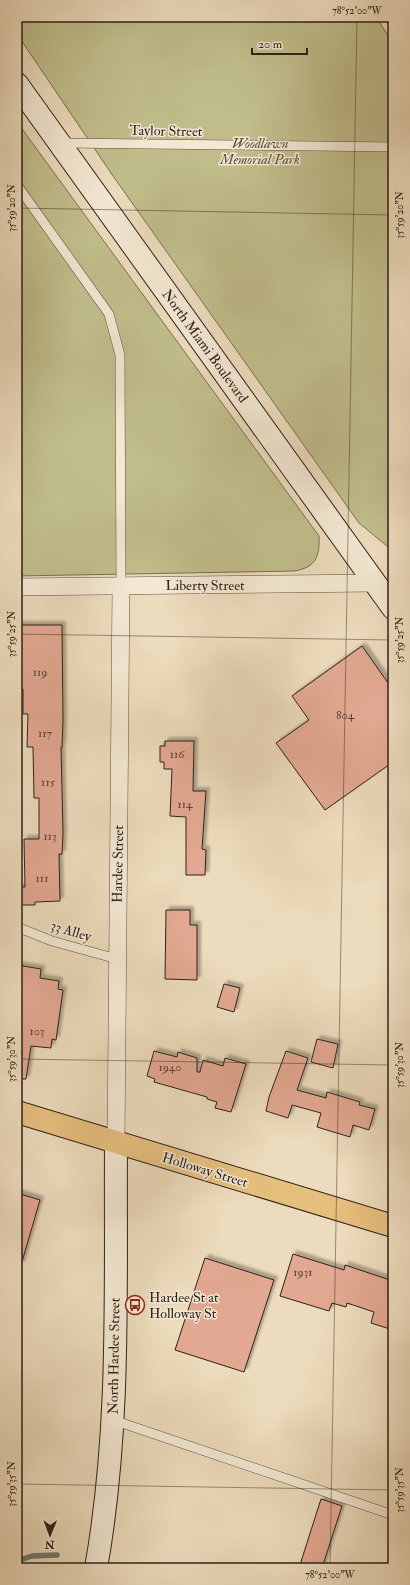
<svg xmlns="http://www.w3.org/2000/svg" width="410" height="1585" viewBox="0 0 410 1585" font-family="'IM FELL Double Pica',serif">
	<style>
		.green { fill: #c0bd8b; stroke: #766f52 }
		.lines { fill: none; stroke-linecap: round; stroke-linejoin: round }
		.stream { stroke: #6e7d71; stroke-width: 5.5 }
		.building { fill: #e2a891; stroke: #2d2119; filter: url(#shadow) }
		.lane-casing { stroke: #5d5042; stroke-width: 10 }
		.street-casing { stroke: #5d5042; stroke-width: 18 }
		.secondary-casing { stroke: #2d2119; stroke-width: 24 }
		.primary-casing { stroke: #2d2119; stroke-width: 24 }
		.lane { stroke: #f3e8d3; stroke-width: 9 }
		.street { stroke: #f3e8d3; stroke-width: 17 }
		.secondary { stroke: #f3e8d3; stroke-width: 22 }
		.primary { stroke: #e6be7e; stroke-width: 22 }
		.ticks { fill: none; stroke: #2d2119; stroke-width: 1; stroke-opacity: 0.45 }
		.labels { text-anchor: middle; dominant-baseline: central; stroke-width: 3; stroke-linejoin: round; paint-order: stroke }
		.number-label { font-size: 12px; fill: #5a4337 }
		.street-label { font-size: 14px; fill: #2d2119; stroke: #f3e8d3 }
		.park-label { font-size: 14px; font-style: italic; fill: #59503b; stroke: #f3e8d3 }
		.poi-label { font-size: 14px; fill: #2d2119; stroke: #f3e8d3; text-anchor: start }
		.neatline { fill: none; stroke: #2d2119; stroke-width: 1.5 }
		.ticks-label { font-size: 10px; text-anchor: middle; fill: #2d2119 }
	</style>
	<defs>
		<filter id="shadow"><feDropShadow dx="3.5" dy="-3.5" stdDeviation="1" flood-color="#0004"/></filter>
	</defs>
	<rect width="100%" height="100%" fill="#ecdbbc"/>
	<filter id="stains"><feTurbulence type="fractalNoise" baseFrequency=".005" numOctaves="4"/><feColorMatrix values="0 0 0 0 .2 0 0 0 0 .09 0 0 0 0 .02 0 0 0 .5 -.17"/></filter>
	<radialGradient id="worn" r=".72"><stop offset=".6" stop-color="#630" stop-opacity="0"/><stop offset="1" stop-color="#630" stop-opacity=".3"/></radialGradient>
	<g class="green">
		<polygon points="17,17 376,17 393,43 393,551 359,523 113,176 17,34"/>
		<path d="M17 122 319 536C320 556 316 567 295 571L17 576Z"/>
	</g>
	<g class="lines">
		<polyline class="stream" points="17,1561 32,1556 57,1555"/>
	</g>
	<g class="building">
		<polygon points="17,625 62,625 63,720 62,747 61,747 63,833 62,854 59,854 60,901 35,902 35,905 17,905 17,887 25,887 24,839 39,839 39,798 34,798 33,747 27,747 28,714 23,714 23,689 17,689"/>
		<polygon points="362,646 393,690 393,762 325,810 276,743 309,720 292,696"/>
		<polygon points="165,741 194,741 193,791 206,791 202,849 206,850 205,875 186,875 186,817 170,816 172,769 164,769 164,762 160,762 160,746 165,746"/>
		<polygon points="166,910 190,910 190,925 197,925 197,980 165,979"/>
		<polygon points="17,965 41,969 40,978 59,981 58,989 63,990 56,1040 52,1039 51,1048 31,1046 26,1079 17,1079"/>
		<polygon points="224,984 240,988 234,1012 217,1007"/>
		<polygon points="317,1039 338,1044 333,1068 311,1062"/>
		<polygon points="154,1051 177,1057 178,1052 197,1058 197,1072 200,1072 203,1060 223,1066 225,1058 246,1064 231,1112 215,1108 217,1102 207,1099 207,1097 154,1082 155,1079 147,1076"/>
		<polygon points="286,1051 308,1058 297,1090 326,1098 327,1092 360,1102 359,1105 375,1109 369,1130 353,1125 350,1137 317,1127 321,1113 292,1105 288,1118 266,1111 269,1097"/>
		<polygon points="17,1193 40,1200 21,1265 17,1264"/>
		<polygon points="293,1254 344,1270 345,1265 393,1281 393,1330 371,1323 374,1312 347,1303 346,1307 332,1303 329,1311 280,1296"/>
		<polygon points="205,1258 274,1280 244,1372 175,1350"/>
		<polygon points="321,1499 342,1506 322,1568 299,1568"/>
	</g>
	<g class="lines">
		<defs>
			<g id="lane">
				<polyline points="389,17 393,23"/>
				<polyline points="62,143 393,147"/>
				<polyline points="17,185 109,314 120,355 121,586"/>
				<polyline points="17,927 52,941 117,959"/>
				<polyline points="113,1420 393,1515"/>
			</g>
			<g id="street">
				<polyline points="17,587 375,583"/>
				<polyline points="116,1143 121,586"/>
			</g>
			<g id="secondary">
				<polyline points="17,84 393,608"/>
				<path d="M96 1568C121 1428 115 1284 116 1143"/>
			</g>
			<polyline id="primary" points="17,1112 393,1226"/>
		</defs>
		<use href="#lane" class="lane-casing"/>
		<use href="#street" class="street-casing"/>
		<use href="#secondary" class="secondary-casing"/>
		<use href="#primary" class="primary-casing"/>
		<use href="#lane" class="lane"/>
		<use href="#street" class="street"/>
		<use href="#secondary" class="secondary"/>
		<use href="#primary" class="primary"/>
	</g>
	<path class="ticks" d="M17 208 393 215M17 634 393 640M17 1059 393 1065M17 1484 393 1490M330 1568 357 17"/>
	<defs>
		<symbol id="bus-ring" viewBox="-11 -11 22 22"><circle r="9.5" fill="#f3e8d3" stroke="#8f2418" stroke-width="1.5"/><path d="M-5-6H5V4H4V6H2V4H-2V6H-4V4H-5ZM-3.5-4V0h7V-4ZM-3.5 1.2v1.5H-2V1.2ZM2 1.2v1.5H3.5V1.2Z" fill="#8f2418"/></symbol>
	</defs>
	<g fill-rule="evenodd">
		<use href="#bus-ring" x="124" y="1294" width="22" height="22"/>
	</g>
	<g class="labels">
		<g class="number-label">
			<text x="40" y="672">119</text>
			<text x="345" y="715">804</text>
			<text x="45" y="733">117</text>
			<text x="177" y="754">116</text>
			<text x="48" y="782">115</text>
			<text x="185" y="804">114</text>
			<text x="50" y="836">113</text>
			<text x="42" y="878">111</text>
			<text x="37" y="1031">103</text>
			<text x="170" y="1067">1940</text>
			<text x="303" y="1272">1931</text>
		</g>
		<g class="street-label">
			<text transform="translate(166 131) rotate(1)">Taylor Street</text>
			<text transform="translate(205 346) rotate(54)">North Miami Boulevard</text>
			<text x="205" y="585">Liberty Street</text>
			<text transform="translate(118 864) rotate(-89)">Hardee Street</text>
			<text transform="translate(71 931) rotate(17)">33 Alley</text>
			<text transform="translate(205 1170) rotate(17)">Holloway Street</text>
			<text transform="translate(114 1356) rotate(-89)">North Hardee Street</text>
		</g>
		<g class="park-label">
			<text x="260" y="143">Woodlawn<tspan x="260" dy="16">Memorial Park</tspan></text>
		</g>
		<g class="poi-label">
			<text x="149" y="1297">Hardee St at<tspan x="149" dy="16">Holloway St</tspan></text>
		</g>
	</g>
	<rect width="410" height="1585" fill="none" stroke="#ecdbbc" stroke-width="44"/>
	<g transform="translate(50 1535) rotate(181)" stroke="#f3e8d3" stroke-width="3" paint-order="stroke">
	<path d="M0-3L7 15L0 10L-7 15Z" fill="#2d2119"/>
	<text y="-6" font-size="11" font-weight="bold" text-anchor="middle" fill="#2d2119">N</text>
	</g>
	<path d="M252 48v6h55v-6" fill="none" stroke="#2d2119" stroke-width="2"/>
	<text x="258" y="48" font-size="12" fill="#2d2119" stroke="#f3e8d3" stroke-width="3" paint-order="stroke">20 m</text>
	<rect x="22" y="22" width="366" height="1541" class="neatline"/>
	<g class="ticks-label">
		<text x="357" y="14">78°52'00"W</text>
		<text transform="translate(11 208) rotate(-90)" y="4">35°59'20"N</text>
		<text transform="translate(399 215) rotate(-90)" y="4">35°59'20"N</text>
		<text transform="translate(11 634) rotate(-90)" y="4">35°59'25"N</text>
		<text transform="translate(399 640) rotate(-90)" y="4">35°59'25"N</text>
		<text transform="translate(11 1059) rotate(-90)" y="4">35°59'30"N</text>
		<text transform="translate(399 1065) rotate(-90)" y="4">35°59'30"N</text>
		<text transform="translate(11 1484) rotate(-90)" y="4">35°59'35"N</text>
		<text transform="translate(399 1490) rotate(-90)" y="4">35°59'35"N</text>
		<text x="330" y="1578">78°52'00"W</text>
	</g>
	<rect width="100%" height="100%" filter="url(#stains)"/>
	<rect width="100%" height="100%" fill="url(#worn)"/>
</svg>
